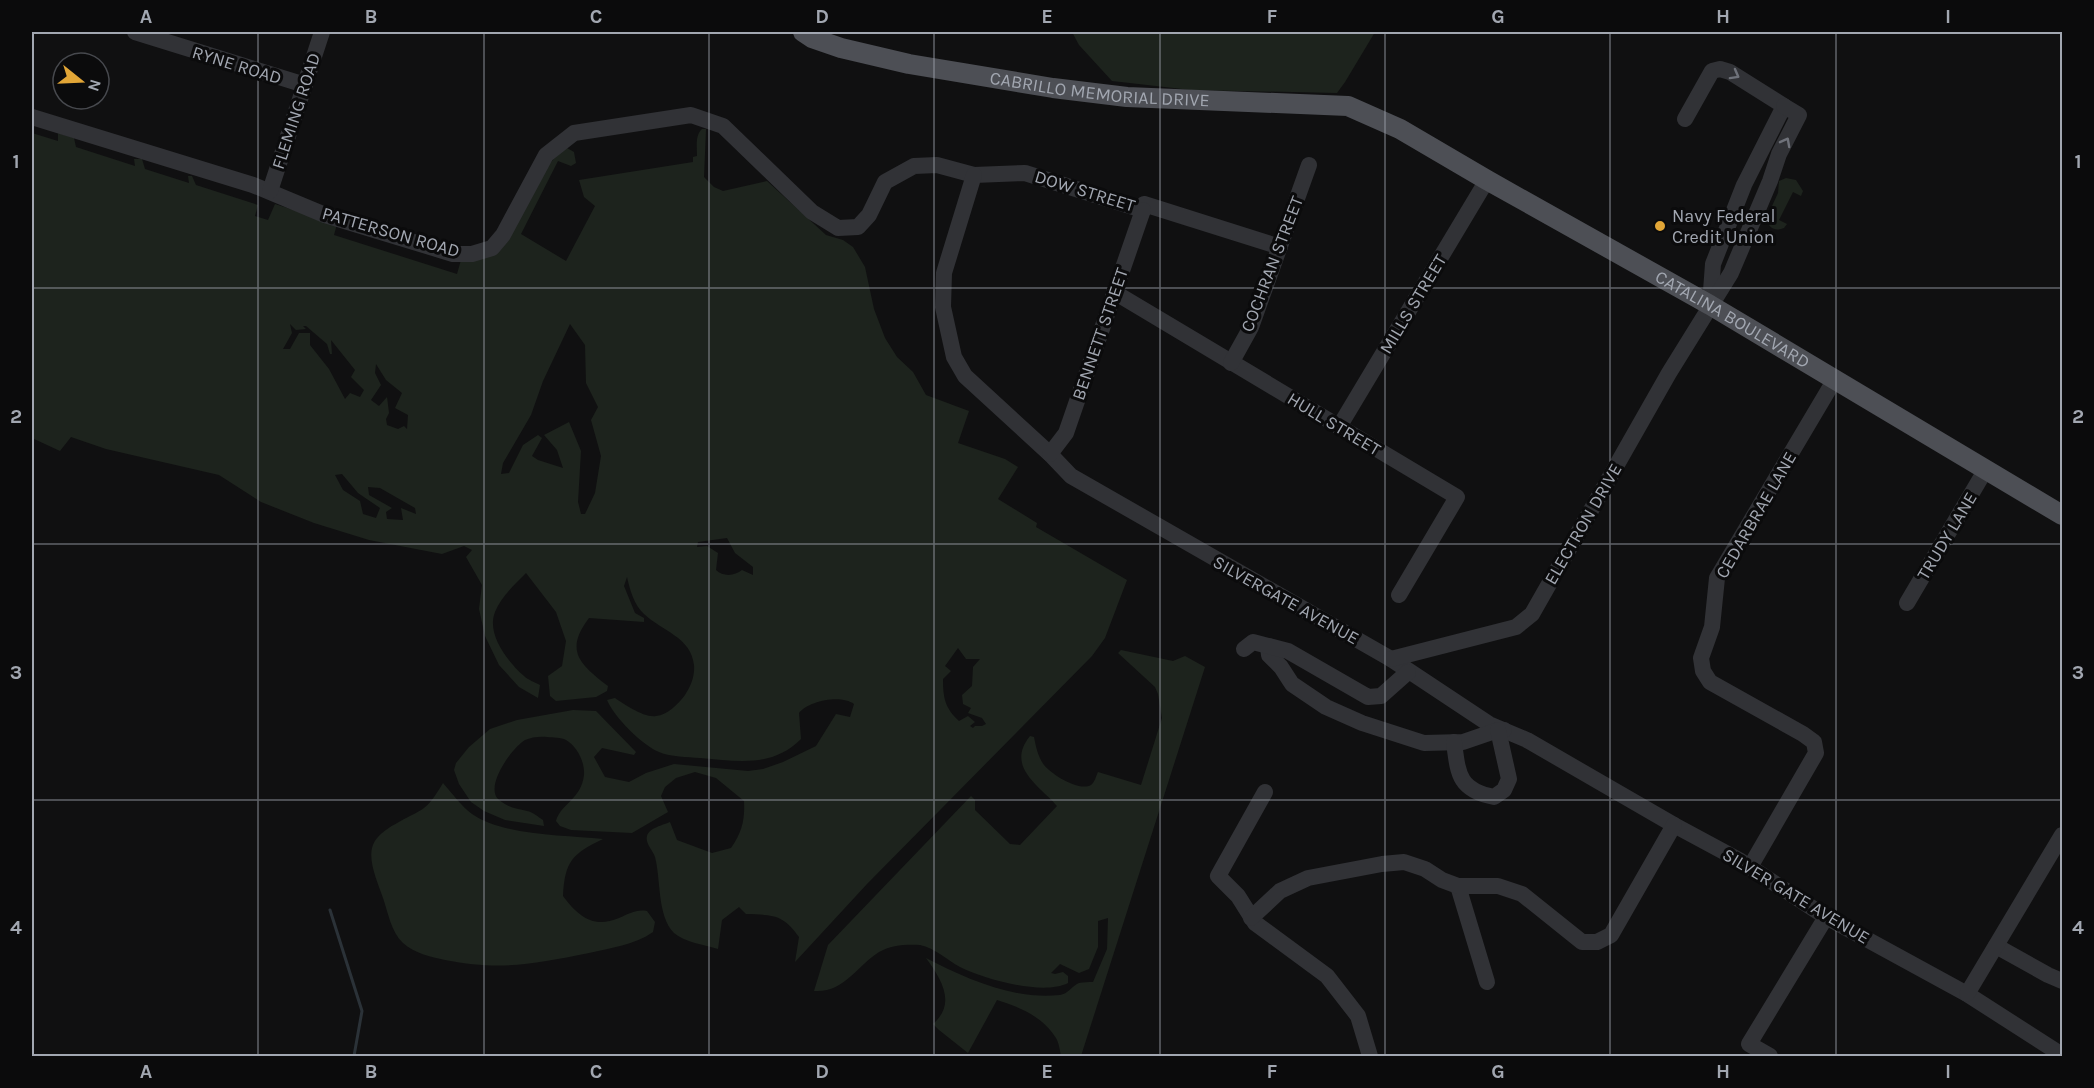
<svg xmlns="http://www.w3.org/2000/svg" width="2094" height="1088" viewBox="0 0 2094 1088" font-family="Karla,sans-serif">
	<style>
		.green { fill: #1d231d; fill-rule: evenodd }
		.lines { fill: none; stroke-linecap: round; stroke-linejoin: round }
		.stream { stroke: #2b3238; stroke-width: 3 }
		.minor { stroke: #313236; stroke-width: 16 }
		.major { stroke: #4d4f55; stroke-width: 20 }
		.oneway { stroke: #6f727a }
		.grid { fill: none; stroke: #a2a7b1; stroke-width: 1.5; stroke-opacity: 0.55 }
		.poi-dot { fill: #e2a637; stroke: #0b0b0c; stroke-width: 2 }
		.labels { text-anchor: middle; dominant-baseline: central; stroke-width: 6; stroke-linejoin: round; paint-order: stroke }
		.street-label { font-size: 18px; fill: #a2a7b1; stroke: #0b0b0c }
		.poi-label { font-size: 18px; fill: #a2a7b1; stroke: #0b0b0c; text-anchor: start }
		.neatline { fill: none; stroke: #a2a7b1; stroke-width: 2 }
		.grid-label { font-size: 20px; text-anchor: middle; font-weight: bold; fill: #a2a7b1 }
	</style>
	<rect width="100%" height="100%" fill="#101011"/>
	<g class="green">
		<polygon points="1072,32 1375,32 1345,82 1337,93 1191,90 1112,81 1079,45"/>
		<path d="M702 129H706L704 177 714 187 723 191 767 181 826 235 843 240 853 247 865 267 874 309 885 338 897 357 913 372 926 395 969 411 958 443 1005 459 1018 467 998 499 1037 523 1036 527 1127 580 1105 638 1092 656 867 884 795 962 799 937C783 914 773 915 746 914L739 907 722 920 718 949C705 945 684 942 674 933 657 916 661 879 655 857 653 850 645 844 647 836 649 828 663 825 670 822L677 840 712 853 731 848C742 832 745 820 744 801L716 778 695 772 676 778 665 787 661 796 668 812 632 833 571 830 560 826 556 821C561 803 581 800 584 775 585 762 577 746 566 740 561 737 553 738 547 737 541 736 531 737 525 740 512 748 485 785 498 799 508 808 516 808 527 811 533 812 538 817 543 820L544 826 505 820 484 811 471 802 459 784 454 770 456 763 469 747 490 729 517 720 573 710 596 711 636 752 634 755 602 748 594 757 605 777 629 782 646 773 674 764 748 771 763 769 783 762 816 746 836 714 850 717 854 704C841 694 808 701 799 713L801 739C772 768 738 761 700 758 687 757 671 757 659 752 642 745 614 717 607 700L615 698C624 704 644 718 656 716 668 715 678 704 685 695 691 686 695 676 694 665 691 637 662 631 644 614 634 605 630 590 627 577L624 586 635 613 644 618V622L589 618C564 651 580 664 608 686L607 691 596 697 556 701 550 696 548 676 562 666 566 641 556 612 526 573C515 584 501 597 495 612 486 634 508 662 524 676 528 680 535 682 540 685L538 698 519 687 499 665 485 636 479 609 482 585 466 557 472 550 464 546 442 554 369 540 314 523 261 502 219 475 106 449 71 437 60 451 32 438V133L58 141V133L74 138 76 147 135 166 134 159H142L145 169 189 183 188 176H192L196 185 258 205 255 216 268 220 275 204 337 224 334 235 457 274 461 260 478 257 551 162 558 154 567 148 574 152 576 163 571 166 558 161 521 234 566 261 595 206 584 197 579 180 693 162V157L697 156C697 147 695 135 702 129ZM290 324 296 330 306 329 303 326H306L327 344 330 354H332L331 340 355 370 351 377 364 390 360 397 350 393 345 399 329 369 310 345V333H299L290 349H283L292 333ZM570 324 585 345 586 383 598 407 591 420 601 456 595 493 585 514H581L578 502 581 451 569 422 544 435 557 450 563 468 538 460 532 456 542 438 538 435 523 445 509 473 501 474 503 463 531 415 543 381ZM376 364 386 380 402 393 395 408 408 415 407 429 404 426 398 429 387 425 386 419 389 413 387 397 379 406 371 400 381 385 375 373ZM342 474 358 493 380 508 376 518 363 514 360 501 343 490 335 475ZM368 487 380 488 415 508 416 514 401 508 403 520 387 519 386 512 392 508 369 495ZM727 538 735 553 753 567V575L742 570C735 576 723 577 716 570L718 553 707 546 697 547 698 542ZM958 648 966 659H980L973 667 972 686 962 695 963 704 971 708 968 713 982 718 986 724 982 726H975L973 728 970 726 975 722 968 716 959 721C945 708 943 698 943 679L951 671 945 666Z"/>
		<path d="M1786 178 1796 180 1803 191 1801 196 1793 192 1779 220 1787 224 1784 228C1775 232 1769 228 1766 219L1778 193 1779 181Z"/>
		<path d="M1121 650 1173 661 1185 656 1205 667 1081 1056H1061C1060 1051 1059 1043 1056 1038 1043 1017 1020 1007 997 1000L968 1053 939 1030 933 1024C957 1003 941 979 926 958 967 979 1013 1000 1060 995 1068 994 1072 986 1079 983 1083 982 1089 982 1093 982L1107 949 1108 918 1098 921V947L1089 969 1079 973 1060 964 1051 973 1055 974 1063 972 1068 976V983C1043 996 984 979 960 967 947 960 935 948 920 945 907 944 891 945 879 952 857 966 844 993 814 991L828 945 971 796 975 800V810L1010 844 1020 845 1057 806C1040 786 1005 767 1030 736L1034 737C1036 747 1038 757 1044 765 1051 774 1079 792 1091 785 1095 782 1096 776 1098 772L1141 785 1162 718 1158 694 1155 687 1118 653Z"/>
		<path d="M443 783C452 793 461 806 472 814 504 836 564 835 603 839 572 854 565 861 563 896 578 916 593 929 619 918 629 914 636 909 647 911L655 922 653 932C635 945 610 948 589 953 534 964 501 971 445 960 431 957 414 953 403 943 391 932 388 912 383 898 378 883 367 860 373 845 379 828 410 818 424 808 432 802 438 791 443 783Z"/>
	</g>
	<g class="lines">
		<polyline class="stream" points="330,910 362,1011 354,1056"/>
		<g class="minor">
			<polyline points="135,32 305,85"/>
			<polyline points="32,117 253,185 325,215 453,254 472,254 492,248 503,235 546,155 574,133 691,115 723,126 812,212 838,228 858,227 869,215 885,182 914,166 937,165 974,175 1025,173 1143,210"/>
			<polyline points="1685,119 1712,71 1720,69 1730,72 1784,106 1744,185 1713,264 1710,304"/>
			<polyline points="974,175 944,273 943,307 954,357 965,376 1050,454 1071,476 1391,659 1489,724 1527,740 1674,825 1739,860 1826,917 1967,994 2062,1055"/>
			<polyline points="270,191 322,32"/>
			<polyline points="1143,210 1144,204 1280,247"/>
			<polyline points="1114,292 1457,497 1399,595"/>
			<polyline points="1231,363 1251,327 1309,165"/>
			<polyline points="1339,427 1487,180"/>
			<polyline points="1050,454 1066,433 1143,210"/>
			<polyline points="1907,603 1986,469"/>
			<polyline points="1268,646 1269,655 1281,667 1292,684 1326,707 1362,723 1424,743 1463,742 1498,730 1504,730"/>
			<polyline points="1244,649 1253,642 1288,651 1368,697 1381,696 1408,672"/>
			<polyline points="1391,659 1516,627 1532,614 1669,373 1731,273 1770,181 1779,154 1799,115 1784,106"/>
			<path d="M1454 742C1458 773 1458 790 1494 797L1504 790 1509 779 1498 730"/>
			<polyline points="1265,792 1218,876 1238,896 1255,923 1327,976 1358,1016 1370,1056"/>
			<polyline points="1750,867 1816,753 1814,742 1803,734 1710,682 1703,671 1701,658 1712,627 1717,578 1835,379"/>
			<polyline points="1458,886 1487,982"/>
			<polyline points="1251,918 1280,891 1308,878 1382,864 1404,862 1425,869 1442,880 1458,886 1498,886 1522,894 1582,942 1597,942 1611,935 1674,825"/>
			<polyline points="1996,946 2048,975 2062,981"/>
			<polyline points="1967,994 2062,835"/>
			<polyline points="1770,1056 1749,1044 1826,917"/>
		</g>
		<path class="major" id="s1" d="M803 32 812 38 841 48 909 64 1053 88 1127 97 1348 106 1400 129 1487 180 1710 305 2062 515"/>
	</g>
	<defs><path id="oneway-chevron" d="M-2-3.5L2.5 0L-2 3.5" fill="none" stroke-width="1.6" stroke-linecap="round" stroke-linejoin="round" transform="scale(1.5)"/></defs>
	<g class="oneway">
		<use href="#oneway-chevron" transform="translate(1735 75) rotate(29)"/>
		<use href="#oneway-chevron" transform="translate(1786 142) rotate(-62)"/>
	</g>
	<path class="grid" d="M258 32V1056M484 32V1056M709 32V1056M934 32V1056M1160 32V1056M1385 32V1056M1610 32V1056M1836 32V1056M32 288H2062M32 544H2062M32 800H2062"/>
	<circle class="poi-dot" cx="1660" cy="226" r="6"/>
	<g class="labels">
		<g class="street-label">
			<text transform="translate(237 65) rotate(17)">RYNE ROAD</text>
			<text stroke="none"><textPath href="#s1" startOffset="304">CABRILLO MEMORIAL DRIVE</textPath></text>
			<text transform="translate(296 111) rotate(-72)">FLEMING ROAD</text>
			<text transform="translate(1085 191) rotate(17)">DOW STREET</text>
			<text transform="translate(391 232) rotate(16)">PATTERSON ROAD</text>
			<text transform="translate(1272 264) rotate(-69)">COCHRAN STREET</text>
			<text transform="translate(1413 304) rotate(-59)">MILLS STREET</text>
			<text stroke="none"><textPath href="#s1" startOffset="993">CATALINA BOULEVARD</textPath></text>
			<text transform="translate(1100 334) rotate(-71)">BENNETT STREET</text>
			<text transform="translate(1334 424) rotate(31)">HULL STREET</text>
			<text transform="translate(1756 515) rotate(-60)">CEDARBRAE LANE</text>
			<text transform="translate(1583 524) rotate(-60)">ELECTRON DRIVE</text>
			<text transform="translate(1947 536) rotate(-59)">TRUDY LANE</text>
			<text transform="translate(1286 600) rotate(29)">SILVERGATE AVENUE</text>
			<text transform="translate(1796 896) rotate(31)">SILVER GATE AVENUE</text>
		</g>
		<g class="poi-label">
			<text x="1672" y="216">Navy Federal<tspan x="1672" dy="21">Credit Union</tspan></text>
		</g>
	</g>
	<rect width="2094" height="1088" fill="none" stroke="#0b0b0c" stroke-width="66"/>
	<g transform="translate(81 81) rotate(108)"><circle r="28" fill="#0b0b0c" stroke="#47494e" stroke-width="1.5"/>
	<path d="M0-4.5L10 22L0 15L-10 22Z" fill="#e2a637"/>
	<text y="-9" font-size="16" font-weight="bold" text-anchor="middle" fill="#a2a7b1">N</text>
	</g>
	<rect x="33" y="33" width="2028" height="1022" class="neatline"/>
	<g class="grid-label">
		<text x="146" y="23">A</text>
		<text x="371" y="23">B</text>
		<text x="596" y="23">C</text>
		<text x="822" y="23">D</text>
		<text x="1047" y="23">E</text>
		<text x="1272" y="23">F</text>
		<text x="1498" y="23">G</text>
		<text x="1723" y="23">H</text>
		<text x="1948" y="23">I</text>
		<text x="16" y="168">1</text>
		<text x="2078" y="168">1</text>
		<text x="16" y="423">2</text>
		<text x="2078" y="423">2</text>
		<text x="16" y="679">3</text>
		<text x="2078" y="679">3</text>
		<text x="16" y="934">4</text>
		<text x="2078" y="934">4</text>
		<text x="146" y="1078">A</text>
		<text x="371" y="1078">B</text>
		<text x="596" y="1078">C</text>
		<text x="822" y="1078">D</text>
		<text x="1047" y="1078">E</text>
		<text x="1272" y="1078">F</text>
		<text x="1498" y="1078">G</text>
		<text x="1723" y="1078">H</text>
		<text x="1948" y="1078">I</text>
	</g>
</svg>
